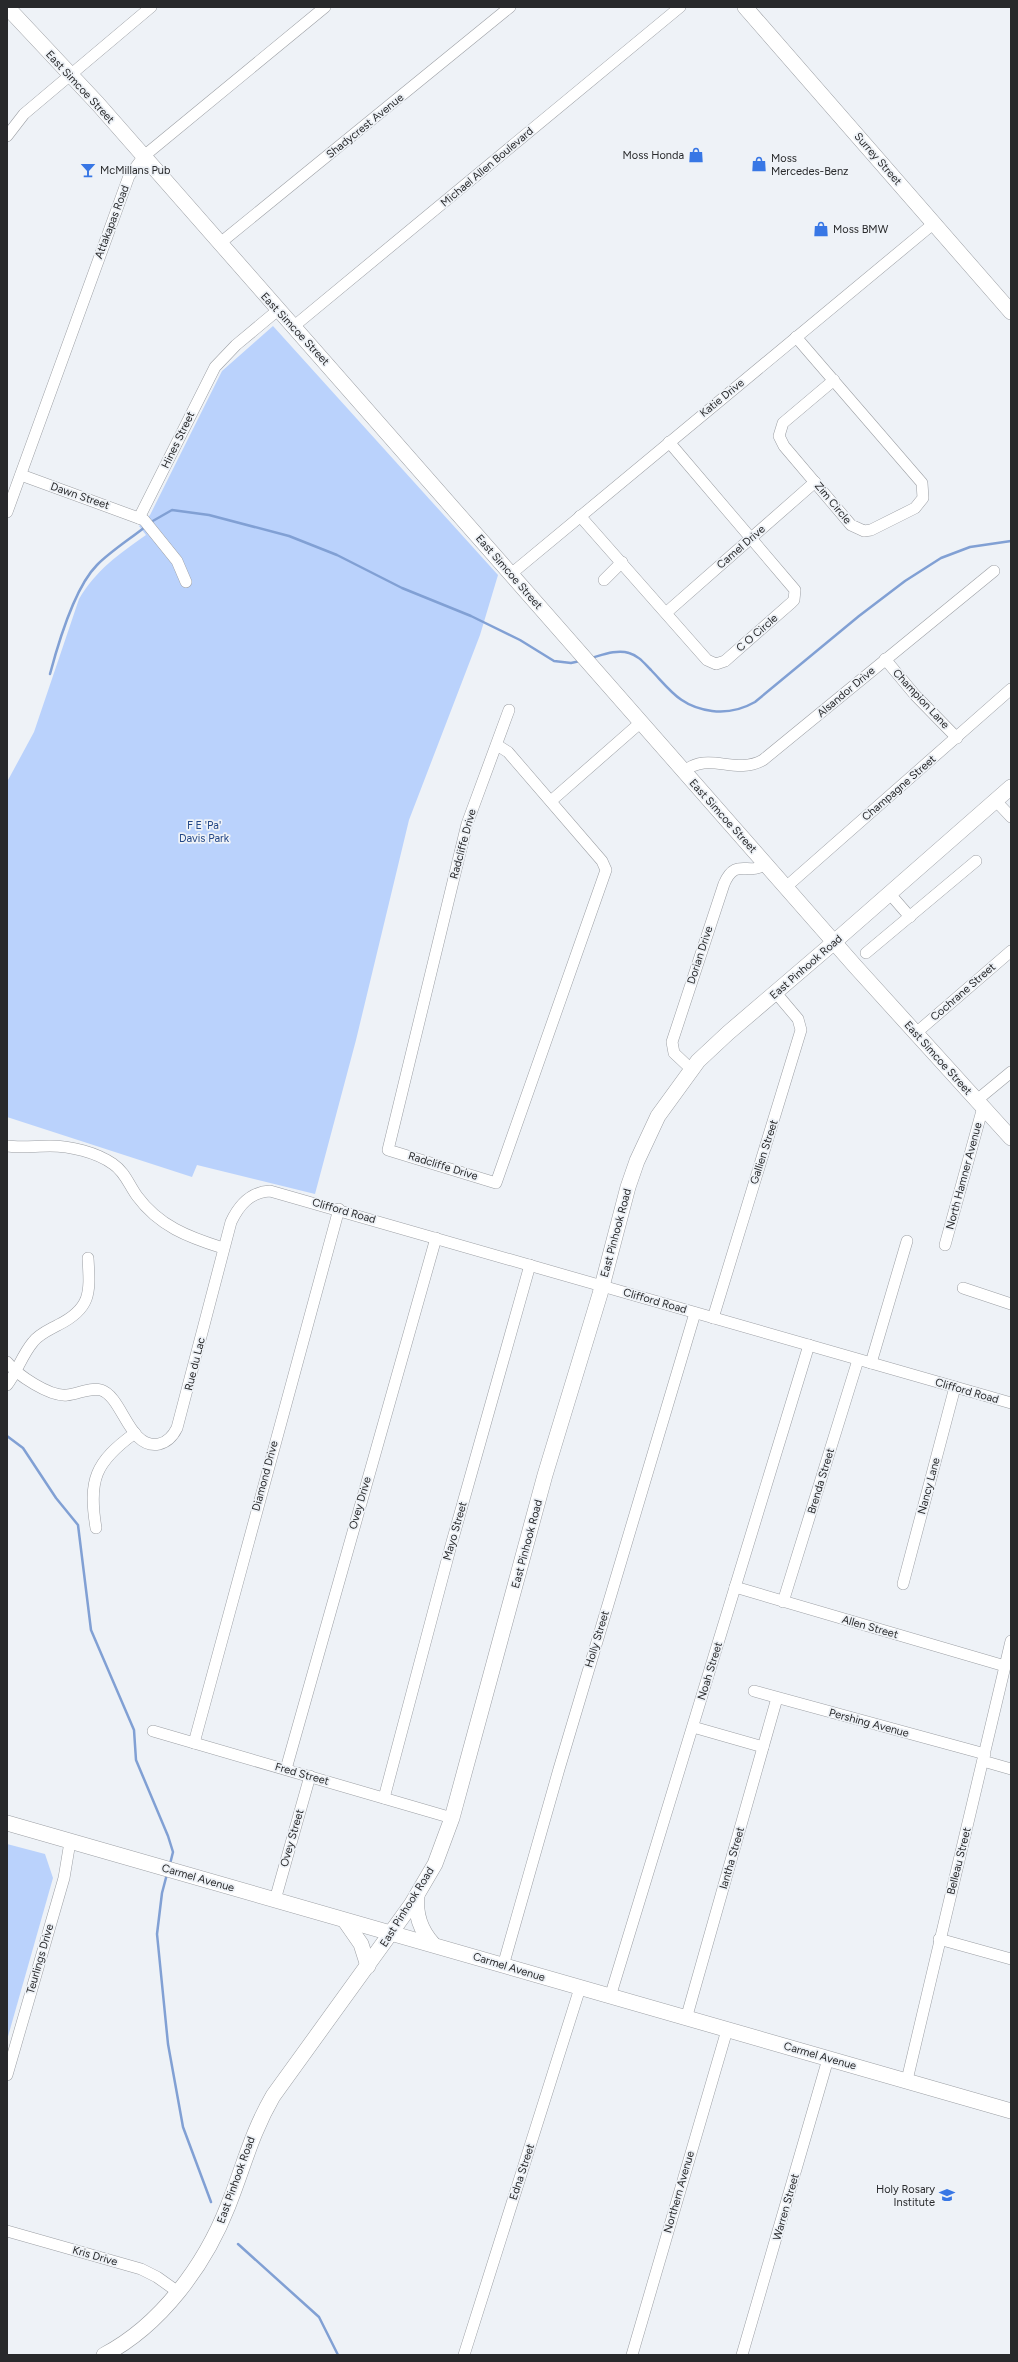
<svg xmlns="http://www.w3.org/2000/svg" width="1018" height="2362" viewBox="0 0 1018 2362" font-family="Figtree,sans-serif">
	<style>
		.green { fill: #bad2fc }
		.lines { fill: none; stroke-linecap: round; stroke-linejoin: round }
		.stream { stroke: #81a0d4; stroke-width: 2.5 }
		.street-casing { stroke: #9c9fa4; stroke-width: 12 }
		.secondary-casing { stroke: #9c9fa4; stroke-width: 16 }
		.street { stroke: #fff; stroke-width: 11 }
		.secondary { stroke: #fff; stroke-width: 15 }
		.labels { text-anchor: middle; dominant-baseline: central; stroke-width: 3.5; stroke-linejoin: round; paint-order: stroke }
		.street-label { font-size: 11px; fill: #28292b; stroke: #eef2f7 }
		.poi-label { font-size: 11px; fill: #28292b; stroke: #eef2f7; text-anchor: start }
		.park-label { font-size: 11px; fill: #234786; stroke: #eef2f7 }
	</style>
	<rect width="100%" height="100%" fill="#eef2f7"/>
	<g class="green">
		<path d="M273 326 498 575 480 635 409 820 356 1040 315 1194 197 1165 192 1177 7 1117V782L34 732 79 599C96 570 119 554 146 535L139 526 150 515 222 371Z"/>
		<polygon points="7,1844 45,1854 53,1878 7,2040"/>
	</g>
	<g class="lines">
		<g class="stream">
			<polyline points="151,522 172,510 209,515 289,536 337,555 402,588 471,616 520,640 554,661 571,663 580,661"/>
			<path d="M591 658C602 655 617 649 629 653 639 656 644 663 651 670 671 691 681 707 712 711 728 713 741 710 755 702L859 616 905 581 941 558 970 547 1011 541"/>
			<path d="M50 674C58 644 75 587 97 565 111 551 130 539 145 527"/>
			<polyline points="7,1436 23,1448 56,1498 78,1525 91,1630 134,1730 136,1760 168,1836 173,1852 170,1864"/>
			<polyline points="167,1874 162,1893 157,1934 168,2044 183,2127 211,2202"/>
			<polyline points="238,2244 319,2317 338,2355"/>
		</g>
		<defs>
			<g id="street">
				<polyline points="7,136 24,114 151,7"/>
				<polyline points="219,244 510,7"/>
				<polyline points="293,327 680,7"/>
				<polyline points="796,337 922,483 923,498 915,508 871,530 864,531 851,525 784,446 779,436 783,423 834,380"/>
				<polyline points="21,475 144,520 177,561 186,582"/>
				<polyline points="7,512 129,176 144,156 325,7"/>
				<polyline points="580,516 707,660 716,664 725,661 791,603 794,600 795,590 669,442"/>
				<polyline points="139,518 215,367 236,345 278,310"/>
				<polyline points="511,574 933,224"/>
				<polyline points="604,580 622,562"/>
				<polyline points="667,612 815,482"/>
				<polyline points="885,659 915,695 957,738"/>
				<polyline points="497,745 508,752 602,861 606,870 496,1183 388,1150 467,824 509,710"/>
				<path d="M683 772C709 750 734 776 763 760L994 571"/>
				<polyline points="551,801 640,723"/>
				<polyline points="996,801 1011,817"/>
				<polyline points="786,887 1011,689"/>
				<polyline points="890,894 910,917"/>
				<polyline points="866,953 976,861"/>
				<polyline points="916,1033 1011,951"/>
				<path d="M691 1069 674 1053 672 1042 724 884C736 856 749 877 765 864"/>
				<polyline points="977,1100 1011,1072"/>
				<path d="M7 1146C21 1148 35 1146 50 1146 70 1146 96 1152 113 1164 125 1172 129 1185 137 1196 159 1226 188 1237 223 1248"/>
				<polyline points="945,1245 983,1107"/>
				<polyline points="963,1288 1011,1304"/>
				<polyline points="713,1318 801,1030 798,1019 776,993"/>
				<path d="M7 1362C17 1375 50 1397 67 1395 78 1394 90 1387 101 1390 123 1397 129 1450 159 1444 168 1442 173 1436 177 1428L231 1222C239 1205 250 1192 270 1191L1011 1403"/>
				<polyline points="871,1363 907,1241"/>
				<path d="M7 1385C17 1372 22 1355 33 1342 39 1334 49 1330 58 1325 92 1308 90 1292 88 1258"/>
				<path d="M96 1528C88 1480 95 1462 135 1433"/>
				<polyline points="903,1584 955,1387"/>
				<polyline points="735,1587 1005,1666"/>
				<polyline points="783,1602 858,1360"/>
				<polyline points="754,1691 985,1754"/>
				<polyline points="693,1727 763,1747"/>
				<polyline points="153,1731 452,1818"/>
				<polyline points="194,1743 339,1209"/>
				<polyline points="983,1761 1011,1769"/>
				<polyline points="286,1769 436,1238"/>
				<polyline points="384,1798 450,1549 530,1265"/>
				<polyline points="275,1900 310,1776"/>
				<polyline points="939,1939 1011,1959"/>
				<polyline points="503,1966 559,1769 695,1313"/>
				<polyline points="610,1997 809,1345"/>
				<polyline points="686,2019 777,1698"/>
				<polyline points="7,2075 64,1878 70,1842"/>
				<polyline points="907,2080 1011,1641"/>
				<polyline points="7,2231 141,2269 157,2277 178,2292"/>
				<polyline points="464,2355 580,1988"/>
				<polyline points="632,2355 727,2030"/>
				<polyline points="742,2355 828,2059"/>
			</g>
			<g id="secondary">
				<polyline points="7,7 98,104 855,966 1011,1138"/>
				<polyline points="745,7 1011,312"/>
				<polyline points="7,1823 1011,2111"/>
				<path d="M417 1895C415 1914 420 1930 433 1944"/>
				<polyline points="345,1921 361,1944 368,1966"/>
				<path d="M104 2355C161 2325 205 2265 228 2206 244 2166 251 2134 273 2096L411 1905 435 1864 452 1818 545 1475 600 1294 628 1187 637 1161 658 1116 698 1061 728 1033 825 950 1011 787"/>
			</g>
		</defs>
		<use href="#street" class="street-casing"/>
		<use href="#secondary" class="secondary-casing"/>
		<use href="#street" class="street"/>
		<use href="#secondary" class="secondary"/>
	</g>
	<defs>
		<symbol id="shop-bare" viewBox="-9 -9 18 18"><path d="M-5-2.5h2.3a2.7 3.5 0 0 1 5.4 0H5L5.5 6h-11ZM-1.5-2.5h3a1.5 2.3 0 0 0-3 0Z" fill="#3877e5" stroke="#eef2f7" stroke-width="2.5" paint-order="stroke"/></symbol>
		<symbol id="bar-bare" viewBox="-9 -9 18 18"><path d="M-6-5H6L.8 .8V4.5H3.5V6h-7V4.5H-.8V.8Z" fill="#3877e5" stroke="#eef2f7" stroke-width="2.5" paint-order="stroke"/></symbol>
		<symbol id="school-bare" viewBox="-9 -9 18 18"><path d="M0-5L7-2L0 1L-7-2ZM-4 1L0 2.5L4 1V4Q0 6-4 4Z" fill="#3877e5" stroke="#eef2f7" stroke-width="2.5" paint-order="stroke"/></symbol>
	</defs>
	<g fill-rule="evenodd">
		<use href="#shop-bare" x="685" y="144" width="22" height="22"/>
		<use href="#shop-bare" x="748" y="153" width="22" height="22"/>
		<use href="#bar-bare" x="77" y="159" width="22" height="22"/>
		<use href="#shop-bare" x="810" y="218" width="22" height="22"/>
		<use href="#school-bare" x="936" y="2184" width="22" height="22"/>
	</g>
	<g class="labels">
		<g class="street-label">
			<text transform="translate(80 87) rotate(47)">East Simcoe Street</text>
			<text transform="translate(365 126) rotate(-39)">Shadycrest Avenue</text>
			<text transform="translate(878 159) rotate(49)">Surrey Street</text>
			<text transform="translate(487 167) rotate(-40)">Michael Allen Boulevard</text>
			<text transform="translate(112 222) rotate(-69)">Attakapas Road</text>
			<text transform="translate(295 329) rotate(47)">East Simcoe Street</text>
			<text transform="translate(722 398) rotate(-39)">Katie Drive</text>
			<text transform="translate(178 440) rotate(-64)">Hines Street</text>
			<text transform="translate(80 496) rotate(19)">Dawn Street</text>
			<text transform="translate(833 503) rotate(50)">Zim Circle</text>
			<text transform="translate(741 547) rotate(-41)">Camel Drive</text>
			<text transform="translate(509 572) rotate(49)">East Simcoe Street</text>
			<text transform="translate(757 633) rotate(-41)">C O Circle</text>
			<text transform="translate(846 692) rotate(-40)">Alsandor Drive</text>
			<text transform="translate(921 699) rotate(47)">Champion Lane</text>
			<text transform="translate(899 788) rotate(-41)">Champagne Street</text>
			<text transform="translate(723 816) rotate(48)">East Simcoe Street</text>
			<text transform="translate(463 844) rotate(-75)">Radcliffe Drive</text>
			<text transform="translate(700 955) rotate(-72)">Dorian Drive</text>
			<text transform="translate(806 967) rotate(-41)">East Pinhook Road</text>
			<text transform="translate(963 992) rotate(-41)">Cochrane Street</text>
			<text transform="translate(938 1058) rotate(48)">East Simcoe Street</text>
			<text transform="translate(764 1152) rotate(-72)">Gallien Street</text>
			<text transform="translate(443 1166) rotate(17)">Radcliffe Drive</text>
			<text transform="translate(964 1176) rotate(-75)">North Hamner Avenue</text>
			<text transform="translate(344 1211) rotate(16)">Clifford Road</text>
			<text transform="translate(616 1233) rotate(-75)">East Pinhook Road</text>
			<text transform="translate(655 1301) rotate(16)">Clifford Road</text>
			<text transform="translate(195 1364) rotate(-76)">Rue du Lac</text>
			<text transform="translate(967 1391) rotate(16)">Clifford Road</text>
			<text transform="translate(265 1476) rotate(-75)">Diamond Drive</text>
			<text transform="translate(821 1481) rotate(-73)">Brenda Street</text>
			<text transform="translate(929 1486) rotate(-75)">Nancy Lane</text>
			<text transform="translate(360 1503) rotate(-74)">Ovey Drive</text>
			<text transform="translate(455 1531) rotate(-74)">Mayo Street</text>
			<text transform="translate(527 1544) rotate(-75)">East Pinhook Road</text>
			<text transform="translate(870 1627) rotate(16)">Allen Street</text>
			<text transform="translate(597 1639) rotate(-73)">Holly Street</text>
			<text transform="translate(710 1671) rotate(-73)">Noah Street</text>
			<text transform="translate(869 1723) rotate(15)">Pershing Avenue</text>
			<text transform="translate(302 1774) rotate(16)">Fred Street</text>
			<text transform="translate(292 1838) rotate(-74)">Ovey Street</text>
			<text transform="translate(732 1858) rotate(-74)">Iantha Street</text>
			<text transform="translate(959 1861) rotate(-76)">Belleau Street</text>
			<text transform="translate(198 1878) rotate(16)">Carmel Avenue</text>
			<text transform="translate(407 1907) rotate(-58)">East Pinhook Road</text>
			<text transform="translate(40 1959) rotate(-74)">Teurlings Drive</text>
			<text transform="translate(509 1967) rotate(17)">Carmel Avenue</text>
			<text transform="translate(820 2056) rotate(16)">Carmel Avenue</text>
			<text transform="translate(522 2172) rotate(-72)">Edna Street</text>
			<text transform="translate(236 2180) rotate(-70)">East Pinhook Road</text>
			<text transform="translate(679 2192) rotate(-74)">Northern Avenue</text>
			<text transform="translate(786 2207) rotate(-74)">Warren Street</text>
			<text transform="translate(95 2256) rotate(16)">Kris Drive</text>
		</g>
		<g class="poi-label">
			<text x="684" y="155" text-anchor="end">Moss Honda</text>
			<text x="771" y="158">Moss<tspan x="771" dy="13">Mercedes-Benz</tspan></text>
			<text x="100" y="170">McMillans Pub</text>
			<text x="833" y="229">Moss BMW</text>
			<text x="935" y="2189" text-anchor="end">Holy Rosary<tspan x="935" dy="13">Institute</tspan></text>
		</g>
		<g class="park-label">
			<text x="204" y="825">F E 'Pa'<tspan x="204" dy="13">Davis Park</tspan></text>
		</g>
	</g>
	<rect width="1018" height="2362" fill="none" stroke="#28292b" stroke-width="16"/>
</svg>
